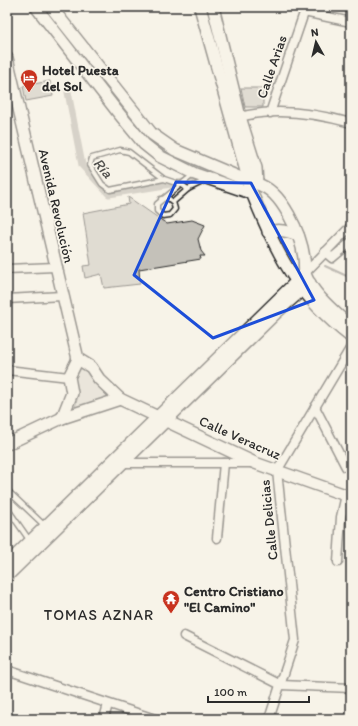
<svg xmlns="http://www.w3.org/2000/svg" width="358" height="726" viewBox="0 0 358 726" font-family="Itim,sans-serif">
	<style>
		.green { fill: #dad6cc; stroke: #82807c }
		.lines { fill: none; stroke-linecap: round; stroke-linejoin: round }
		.stream { stroke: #7a7874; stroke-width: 2 }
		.canal { stroke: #afaca4; stroke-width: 7 }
		.building { fill: #c4c1b9; stroke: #2b2b2b }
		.lane-casing { stroke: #2b2b2b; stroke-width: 7 }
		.street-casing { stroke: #2b2b2b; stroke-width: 11 }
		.secondary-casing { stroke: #2b2b2b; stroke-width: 14 }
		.lane { stroke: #f7f3e8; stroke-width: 4 }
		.street { stroke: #f7f3e8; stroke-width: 8 }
		.secondary { stroke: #f7f3e8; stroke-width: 11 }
		.marked { fill: none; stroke: #1d4ed8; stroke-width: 3; stroke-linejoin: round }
		.labels { text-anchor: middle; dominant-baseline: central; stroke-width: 3.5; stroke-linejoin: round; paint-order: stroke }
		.street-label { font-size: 14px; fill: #2b2b2b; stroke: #f7f3e8 }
		.poi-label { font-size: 14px; font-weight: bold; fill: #2b2b2b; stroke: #f7f3e8; text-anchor: start }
		.water-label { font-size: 15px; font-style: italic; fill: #53524f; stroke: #f7f3e8 }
		.neighbourhood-label { font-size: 15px; letter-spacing: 1px; fill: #2b2b2b; stroke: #f7f3e8 }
	</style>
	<rect width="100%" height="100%" fill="#f7f3e8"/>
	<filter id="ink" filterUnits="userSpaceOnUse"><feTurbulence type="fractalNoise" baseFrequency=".025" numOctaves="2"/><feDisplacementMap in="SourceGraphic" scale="8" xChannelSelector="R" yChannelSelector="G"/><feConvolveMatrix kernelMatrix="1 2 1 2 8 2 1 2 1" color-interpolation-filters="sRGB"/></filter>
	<g filter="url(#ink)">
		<polygon class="green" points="79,367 88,372 93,382 110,398 75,408 78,396 74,379"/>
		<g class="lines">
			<polyline class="stream" points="325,266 351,278"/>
			<polyline class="canal" points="68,92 82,165 109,194 221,176"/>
		</g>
		<g class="building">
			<polygon points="50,81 53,96 26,101 23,86"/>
			<polygon points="241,88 263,88 263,107 245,107"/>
			<polygon points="128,197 167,224 192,220 205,225 198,239 201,251 205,256 200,256 201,259 139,269 140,284 104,288 101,274 85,278 83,266 91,265 83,213 129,204"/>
		</g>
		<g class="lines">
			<defs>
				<g id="lane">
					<polyline points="164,179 110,190 102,184 90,165 92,158 120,150 129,152 164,179 182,185 188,189"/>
					<polyline points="161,199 168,198 173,202 175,209 170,215 163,216 157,211 157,204 194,174"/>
					<polyline points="173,202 188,189 206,180"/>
					<polyline points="7,490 45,526"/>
					<polyline points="7,508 30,541"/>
				</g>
				<g id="street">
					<polyline points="304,12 351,22"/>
					<polyline points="270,113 306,7"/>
					<path d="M236 118C272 107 315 113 351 123"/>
					<polyline points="325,252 332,258 351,242"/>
					<polyline points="7,269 55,267"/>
					<polyline points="305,273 351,226"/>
					<polyline points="7,299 62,296"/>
					<polyline points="7,370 69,377"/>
					<polyline points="315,407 346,467"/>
					<polyline points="122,463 251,463"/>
					<polyline points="217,538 224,463"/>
					<polyline points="338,562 341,517 346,495"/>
					<polyline points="184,636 281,685 351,688"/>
					<polyline points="7,670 155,719"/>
					<polyline points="104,719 108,704"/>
					<polyline points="269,719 295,640 277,471 351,347"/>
				</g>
				<g id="secondary">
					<polyline points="36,7 116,110 144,144 159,156 195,174 248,192"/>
					<polyline points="51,7 152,134 175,150 253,183"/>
					<path d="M200 7 249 182 248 192 252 193C277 255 297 295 351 337"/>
					<path d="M213 7 240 117 256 168 257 184C282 190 301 235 304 258 305 263 304 269 305 274 313 295 335 312 351 327"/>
					<polyline points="7,58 78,359 91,367 99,379 120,399 255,463 351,497"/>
					<path d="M268 232C279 229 287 231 298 235"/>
					<polyline points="62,418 72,393 69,377 78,359"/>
					<polyline points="7,444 62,418 120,399"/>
					<polyline points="7,564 305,273"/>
					<polyline points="7,576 277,312 310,283"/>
				</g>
			</defs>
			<use href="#lane" class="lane-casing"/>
			<use href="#street" class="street-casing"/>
			<use href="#secondary" class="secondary-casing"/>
			<use href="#lane" class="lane"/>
			<use href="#street" class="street"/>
			<use href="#secondary" class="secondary"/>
		</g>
	</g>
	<path d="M0 0H358V726H0ZM176 182 251 183 314 300 213 338 134 275Z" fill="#f7f3e8" fill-opacity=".55" fill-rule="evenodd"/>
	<path class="marked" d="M176 182 251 183 314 300 213 338 134 275Z"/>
	<defs>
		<symbol id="hotel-pin" viewBox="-11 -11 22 30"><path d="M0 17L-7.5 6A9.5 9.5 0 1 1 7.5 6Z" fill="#c8321e" stroke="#f7f3e8"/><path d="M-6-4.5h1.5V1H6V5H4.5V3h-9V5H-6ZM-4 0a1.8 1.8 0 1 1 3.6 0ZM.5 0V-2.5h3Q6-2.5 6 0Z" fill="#fff"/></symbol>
		<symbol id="temple-pin" viewBox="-11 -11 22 30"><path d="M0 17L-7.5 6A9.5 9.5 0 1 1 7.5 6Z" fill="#c8321e" stroke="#f7f3e8"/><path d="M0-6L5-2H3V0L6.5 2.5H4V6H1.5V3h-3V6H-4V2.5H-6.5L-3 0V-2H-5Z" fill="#fff"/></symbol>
	</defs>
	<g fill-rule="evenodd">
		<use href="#hotel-pin" x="19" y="68" width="20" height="27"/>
		<use href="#temple-pin" x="161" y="589" width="20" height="27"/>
	</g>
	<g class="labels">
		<g class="street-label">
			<text transform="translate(272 67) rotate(-71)">Calle Arias</text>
			<text transform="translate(56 206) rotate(77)">Avenida Revolución</text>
			<text transform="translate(240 438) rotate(24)">Calle Veracruz</text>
			<text transform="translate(269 520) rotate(-96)">Calle Delicias</text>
		</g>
		<g class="poi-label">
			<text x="42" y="70">Hotel Puesta<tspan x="42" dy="16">del Sol</tspan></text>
			<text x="184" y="591">Centro Cristiano<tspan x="184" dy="16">"El Camino"</tspan></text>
		</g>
		<g class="water-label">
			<text transform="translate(103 168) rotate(49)">Ría</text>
		</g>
		<g class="neighbourhood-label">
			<text x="99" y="615">TOMAS AZNAR</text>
		</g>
	</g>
	<rect width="358" height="726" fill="none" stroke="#f7f3e8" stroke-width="24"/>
	<rect x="12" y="12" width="334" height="702" fill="none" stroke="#2b2b2b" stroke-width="1.5" filter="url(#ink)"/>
	<g transform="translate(316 42) rotate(352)" stroke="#f7f3e8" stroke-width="3" paint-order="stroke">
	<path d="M0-3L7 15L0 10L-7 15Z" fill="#2b2b2b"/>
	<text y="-6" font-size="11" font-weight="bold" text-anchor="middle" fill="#2b2b2b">N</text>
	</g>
	<path d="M208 696v6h101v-6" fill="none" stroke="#2b2b2b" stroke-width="2"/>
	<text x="214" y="696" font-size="12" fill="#2b2b2b" stroke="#f7f3e8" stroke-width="3" paint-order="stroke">100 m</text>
</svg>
